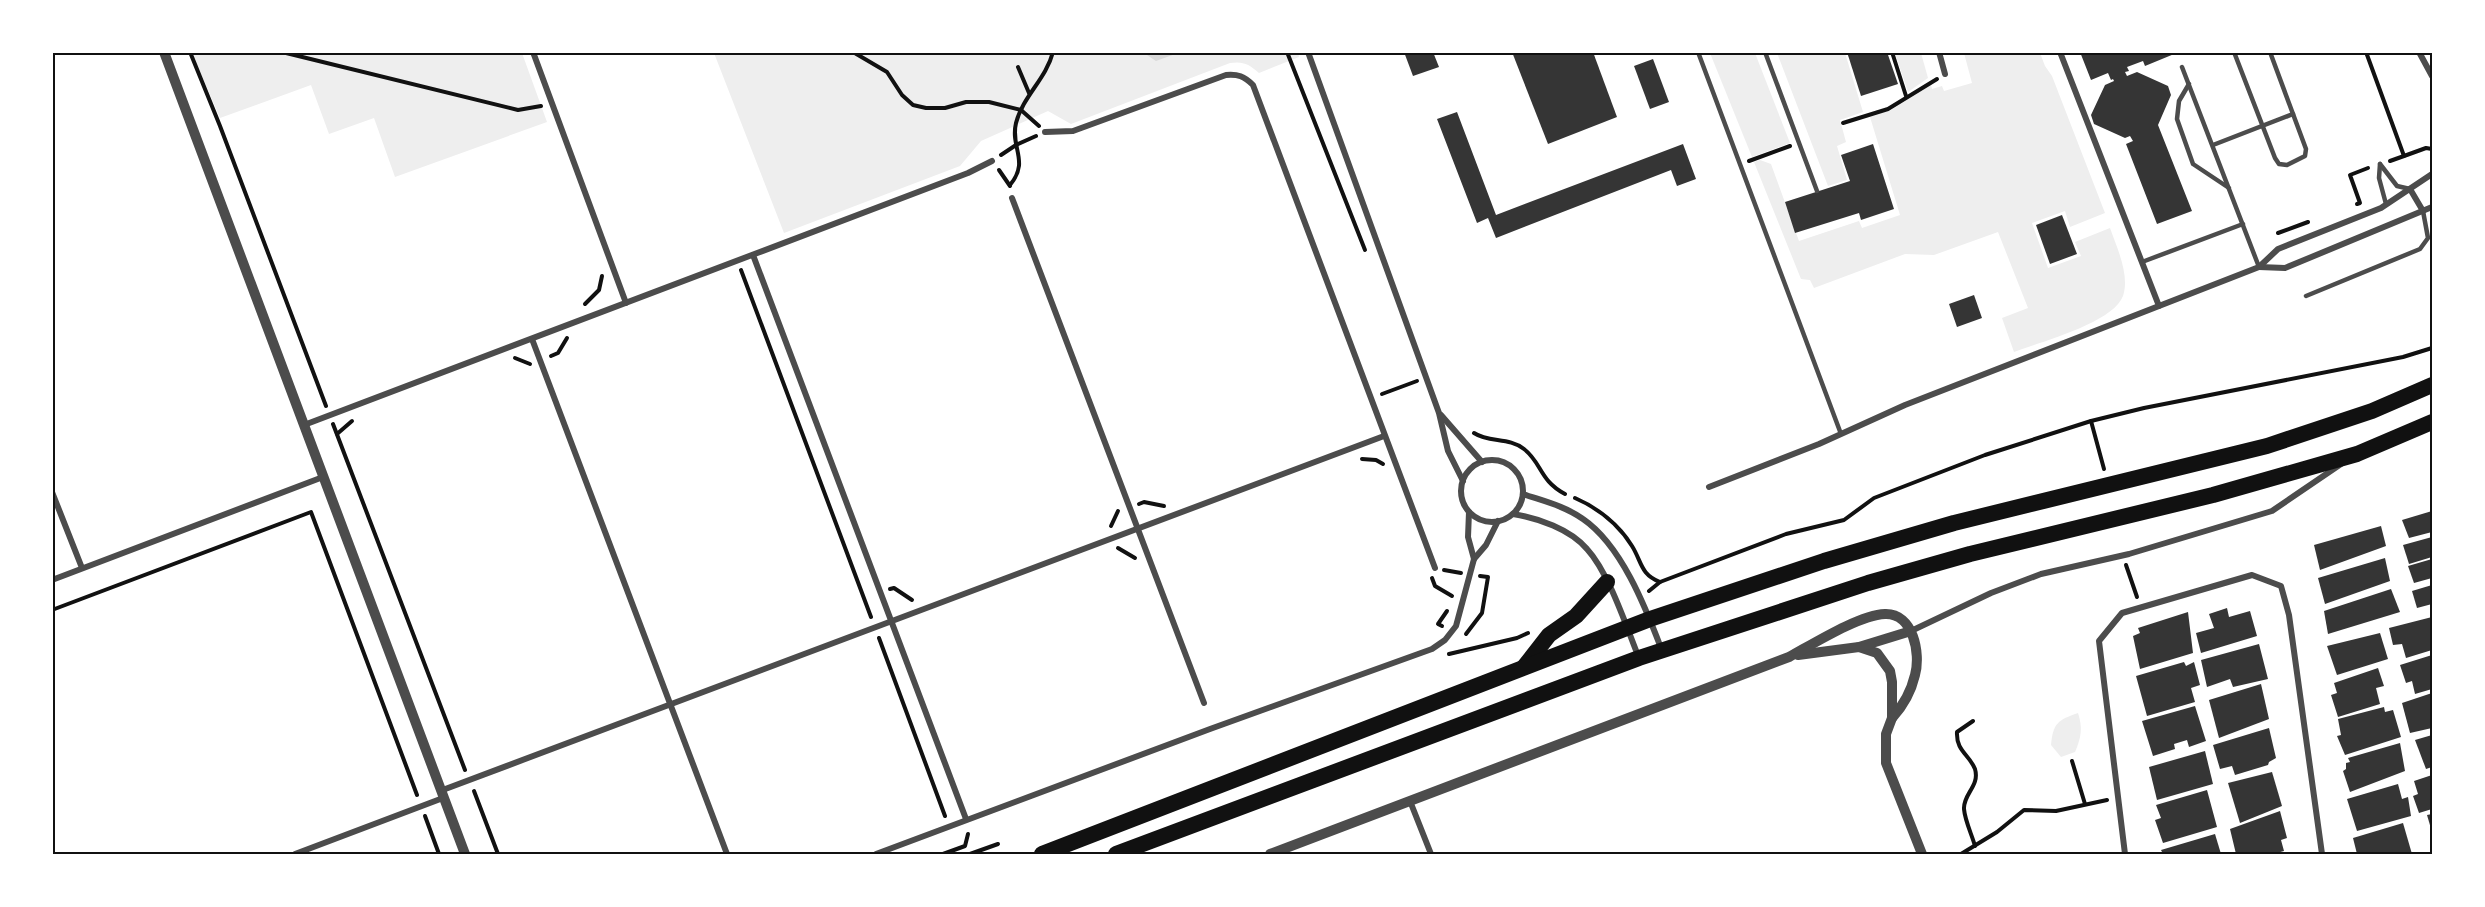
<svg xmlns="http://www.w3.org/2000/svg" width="2485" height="907" viewBox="0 0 2485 907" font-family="'Alegreya Sans',sans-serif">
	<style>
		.green { fill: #eee }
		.water { fill: #d9d9d9 }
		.building { fill: #353535 }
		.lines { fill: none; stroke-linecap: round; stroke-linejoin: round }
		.path { stroke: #111; stroke-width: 4 }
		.service { stroke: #4c4c4c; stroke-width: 4.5 }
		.minor { stroke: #4c4c4c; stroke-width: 6 }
		.tertiary { stroke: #4c4c4c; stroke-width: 10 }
		.trunk { stroke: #111; stroke-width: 16 }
		.neatline { fill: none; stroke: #111; stroke-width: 2 }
	</style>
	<rect width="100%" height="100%" fill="#fff"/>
	<g class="green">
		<path d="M1298 52 1299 57 1259 73C1249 64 1243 61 1230 63L1071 124 1048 111 981 141 960 166 784 233 714 53Z"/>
		<polygon points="192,53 522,53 547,122 395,177 374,118 329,134 311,85 220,118"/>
		<polygon points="1710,53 1755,53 1790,143 1752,157"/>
		<polygon points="1777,53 1845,53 1863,112 1840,120 1846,142 1837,146 1847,180 1828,186"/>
		<polygon points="1895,53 1921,53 1928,78 1908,92"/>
		<path d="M1964 53H2040L2045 66 2052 76 2105 213 2070 227 2065 211 2032 223 2048 268 2081 256 2075 242 2110 228C2117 248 2130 275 2123 296 2113 323 2040 342 2014 352L2002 318 2028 308 1998 232 1934 255 1905 254 1814 288 1810 280 1801 279 1754 162 1760 160 1771 164 1799 241 1859 221 1862 228 1900 215 1870 117 1891 110 1931 85 1932 89 1942 86 1944 91 1972 83Z"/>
		<path d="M2078 713C2083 728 2081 738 2075 752L2061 757 2051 745C2053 723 2058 720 2078 713Z"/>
	</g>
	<polygon class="water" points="1144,53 1144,52 1178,53 1156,61"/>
	<g class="building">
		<polygon points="1404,52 1433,52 1439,67 1413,76"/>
		<polygon points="1512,52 1593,52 1617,117 1548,144"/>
		<polygon points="1847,52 1887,52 1898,84 1861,96"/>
		<polygon points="2080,52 2179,52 2145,66 2143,61 2127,67 2129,71 2125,72 2127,76 2137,72 2168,86 2171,95 2158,125 2192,211 2157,224 2126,144 2133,141 2130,136 2125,138 2094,124 2091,115 2105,85 2114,81 2113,79 2111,80 2108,73 2091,80"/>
		<polygon points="1653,59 1669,102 1650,109 1634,66"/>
		<polygon points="1457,112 1496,215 1683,144 1696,179 1677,186 1671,170 1496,238 1488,218 1477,223 1437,119"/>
		<polygon points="1873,144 1894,209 1861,220 1859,213 1795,233 1785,202 1850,181 1841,155"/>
		<polygon points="2062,215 2077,254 2050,264 2036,225"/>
		<polygon points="1974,295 1982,318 1957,327 1949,304"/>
		<polygon points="2432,511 2432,532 2409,538 2402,520"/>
		<polygon points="2381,526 2386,546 2320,570 2314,545"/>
		<polygon points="2432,537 2432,557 2409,564 2403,545"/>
		<polygon points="2385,558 2390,581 2325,604 2318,578"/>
		<polygon points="2432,559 2432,578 2414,583 2408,566"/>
		<polygon points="2432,585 2432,604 2417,608 2412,591"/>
		<polygon points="2391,589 2400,612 2328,634 2324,611"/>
		<polygon points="2227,608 2229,617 2250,611 2257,636 2201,653 2196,633 2214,628 2209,614"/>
		<polygon points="2188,612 2193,653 2140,669 2133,636 2140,633 2138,628"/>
		<polygon points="2432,617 2432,650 2406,658 2402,644 2393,645 2389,628"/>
		<polygon points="2380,633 2388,659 2337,675 2327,646"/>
		<polygon points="2259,644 2268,679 2233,687 2230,679 2207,687 2201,660"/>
		<polygon points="2432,655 2432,689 2415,694 2412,681 2406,683 2400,665"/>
		<polygon points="2184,662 2186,666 2194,662 2200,685 2191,688 2195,702 2147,716 2136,676"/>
		<polygon points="2378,668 2384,686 2376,688 2380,704 2338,717 2331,695 2337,693 2334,683"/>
		<polygon points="2261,684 2269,719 2219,738 2209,700"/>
		<polygon points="2432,693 2432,728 2410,733 2402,703"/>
		<polygon points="2195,706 2206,741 2189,747 2187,740 2174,744 2175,749 2153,756 2142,721"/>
		<polygon points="2384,707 2385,712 2393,710 2401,737 2345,755 2337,736 2341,735 2338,719"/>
		<polygon points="2269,728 2276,758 2269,762 2268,765 2235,775 2232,766 2220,769 2213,745"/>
		<polygon points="2432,735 2432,767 2426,769 2415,740"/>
		<polygon points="2400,743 2405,771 2350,792 2343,771 2346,769 2346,763 2350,762 2348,758"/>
		<polygon points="2205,751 2213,784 2157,800 2149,767"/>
		<polygon points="2272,772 2282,806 2240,823 2228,783"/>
		<polygon points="2432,775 2432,809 2419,813 2413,796 2418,794 2414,781"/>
		<polygon points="2398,784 2402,799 2408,797 2411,816 2357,831 2347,799"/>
		<polygon points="2207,790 2217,827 2163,843 2155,820 2161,818 2156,805"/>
		<polygon points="2280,811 2287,838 2281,840 2284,851 2273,854 2236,854 2230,829"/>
		<polygon points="2432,814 2432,832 2427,815"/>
		<polygon points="2403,823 2412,854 2357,854 2353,838"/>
		<polygon points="2215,834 2221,854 2163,854 2161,850"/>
	</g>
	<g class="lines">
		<g class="path">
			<polyline points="190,52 220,126 326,406"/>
			<polyline points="282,52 518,110 541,106"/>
			<polyline points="853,52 887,72 902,95 913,105 926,108 945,108 966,102 989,102 1021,110 1039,126"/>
			<polyline points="1287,52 1365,250"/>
			<polyline points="1892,52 1906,96"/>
			<polyline points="2366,52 2404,156 2426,148 2432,149"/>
			<polyline points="1018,67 1029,93"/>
			<polyline points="1843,123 1888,109 1937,79"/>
			<polyline points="1001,155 1016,145 1036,136"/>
			<polyline points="1749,161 1790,146"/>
			<polyline points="2390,161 2404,156"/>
			<polyline points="999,170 1010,186"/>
			<path d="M1010 185C1030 161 1010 148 1016 123 1023 96 1046 79 1053 52"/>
			<polyline points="2357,204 2360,203 2350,175 2368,168"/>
			<polyline points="2278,233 2308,222"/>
			<polyline points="741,270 871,617"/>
			<polyline points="585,304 599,290 602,276"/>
			<polyline points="551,356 558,353 567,338"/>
			<polyline points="515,358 530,364"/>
			<polyline points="1382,394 1417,381"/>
			<polyline points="2091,421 2104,469"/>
			<polyline points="333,424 465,770"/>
			<path d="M1474 433C1489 443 1509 437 1524 449 1542 463 1539 480 1565 494"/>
			<polyline points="337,434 352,421"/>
			<polyline points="1362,459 1376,460 1383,464"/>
			<path d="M1575 498C1598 508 1619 525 1632 546 1642 562 1640 574 1660 582"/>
			<polyline points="1139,504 1144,502 1164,506"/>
			<polyline points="1111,526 1118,511"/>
			<polyline points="1118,548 1135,558"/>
			<polyline points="2126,565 2137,597"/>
			<polyline points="1444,570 1461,573"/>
			<polyline points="1432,578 1435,586 1452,596"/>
			<polyline points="890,589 894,588 912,600"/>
			<polyline points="1649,591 1660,582 1786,534 1844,520 1874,498 1985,455 2091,421 2144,408 2403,357 2432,348"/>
			<polyline points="52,610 311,512 417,795"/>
			<polyline points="1442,626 1438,624 1447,611"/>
			<polyline points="1466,634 1482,613 1488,577 1480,576"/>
			<polyline points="879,638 945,816"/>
			<polyline points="1449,654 1517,638 1528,633"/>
			<path d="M1973 721 1957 732C1956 751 1969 754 1975 769 1980 786 1963 794 1964 809 1965 821 1972 835 1975 846"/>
			<polyline points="2072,761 2085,804"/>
			<polyline points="474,791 498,854"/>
			<polyline points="425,816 439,854"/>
			<polyline points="943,854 965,846 968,834"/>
			<polyline points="970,854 998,844"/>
			<polyline points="1961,854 1997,832 2024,810 2056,811 2107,800"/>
		</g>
		<g class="service">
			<polyline points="1698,52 1841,434"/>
			<polyline points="1765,52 1817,191"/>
			<polyline points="2234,52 2275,158 2279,164 2287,165 2305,156 2306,149 2270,52"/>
			<polyline points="2182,67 2259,267"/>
			<polyline points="2189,84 2179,101 2177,119 2193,164 2229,188"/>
			<polyline points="2213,145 2293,114"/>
			<polyline points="2380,164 2379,178 2386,204"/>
			<polyline points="2380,164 2397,186 2410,189"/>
			<polyline points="2142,262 2243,224"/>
			<polyline points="2306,296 2420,249 2428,238 2423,211"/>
		</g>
		<g class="minor">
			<polyline points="533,52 626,303"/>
			<polyline points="1308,52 1439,413 1448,451 1463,481"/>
			<polyline points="1939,52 1945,74"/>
			<polyline points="2060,52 2159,306"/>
			<polyline points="2419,52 2432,76"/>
			<path d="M1045 132 1073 131 1226 75C1238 74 1244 76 1253 85L1435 568"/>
			<polyline points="2410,189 2423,211"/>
			<polyline points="1012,198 1204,703"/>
			<polyline points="753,255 966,819"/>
			<polyline points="2259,267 2285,268 2432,207"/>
			<polyline points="532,339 727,854"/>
			<polyline points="1441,415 1482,462"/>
			<polyline points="304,425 968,173 992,161"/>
			<circle cx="1492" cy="491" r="31"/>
			<polyline points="1709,487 1819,444 1905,405 2259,267 2278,249 2381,208 2432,174"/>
			<polyline points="52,492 82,568"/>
			<path d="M1523 494C1543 501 1565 506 1583 519 1621 545 1645 606 1661 648"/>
			<polyline points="1469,512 1468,537 1474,559"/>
			<path d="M1513 514C1538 518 1570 529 1587 549 1609 573 1626 626 1639 658"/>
			<polyline points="52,580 323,477"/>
			<polyline points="1911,631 1991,593 2041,574 2129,554 2272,511 2341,464"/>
			<polyline points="440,791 1384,436"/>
			<polyline points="1410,801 1431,854"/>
			<polyline points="295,854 443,798"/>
			<polyline points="876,854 1210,729 1432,649 1445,640 1456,626 1474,559 1486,545 1498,521"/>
			<polyline points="2125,854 2099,641 2122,613 2252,575 2281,586 2289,615 2322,854"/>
		</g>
		<g class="tertiary">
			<polyline points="164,52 465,854"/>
			<polyline points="1859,647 1877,653 1890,671 1892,682 1892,718 1886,734 1886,763 1922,854"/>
			<polyline points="1798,655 1859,647 1911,631"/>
			<path d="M1270 854 1789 657C1813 644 1859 615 1885 614 1913 613 1921 653 1915 675 1911 692 1904 705 1892 718"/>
		</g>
		<g class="trunk">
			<polyline points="1524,667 1549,635 1576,616 1607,582"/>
			<polyline points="1042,854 1650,619 1824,561 1954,523 2267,446 2372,411 2432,385"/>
			<polyline points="1116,854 1639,658 1868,583 1970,554 2213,495 2357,454 2432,422"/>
		</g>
	</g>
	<rect width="2485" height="907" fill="none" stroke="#ffffff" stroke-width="108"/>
	<rect x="54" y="54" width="2377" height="799" class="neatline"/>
</svg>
